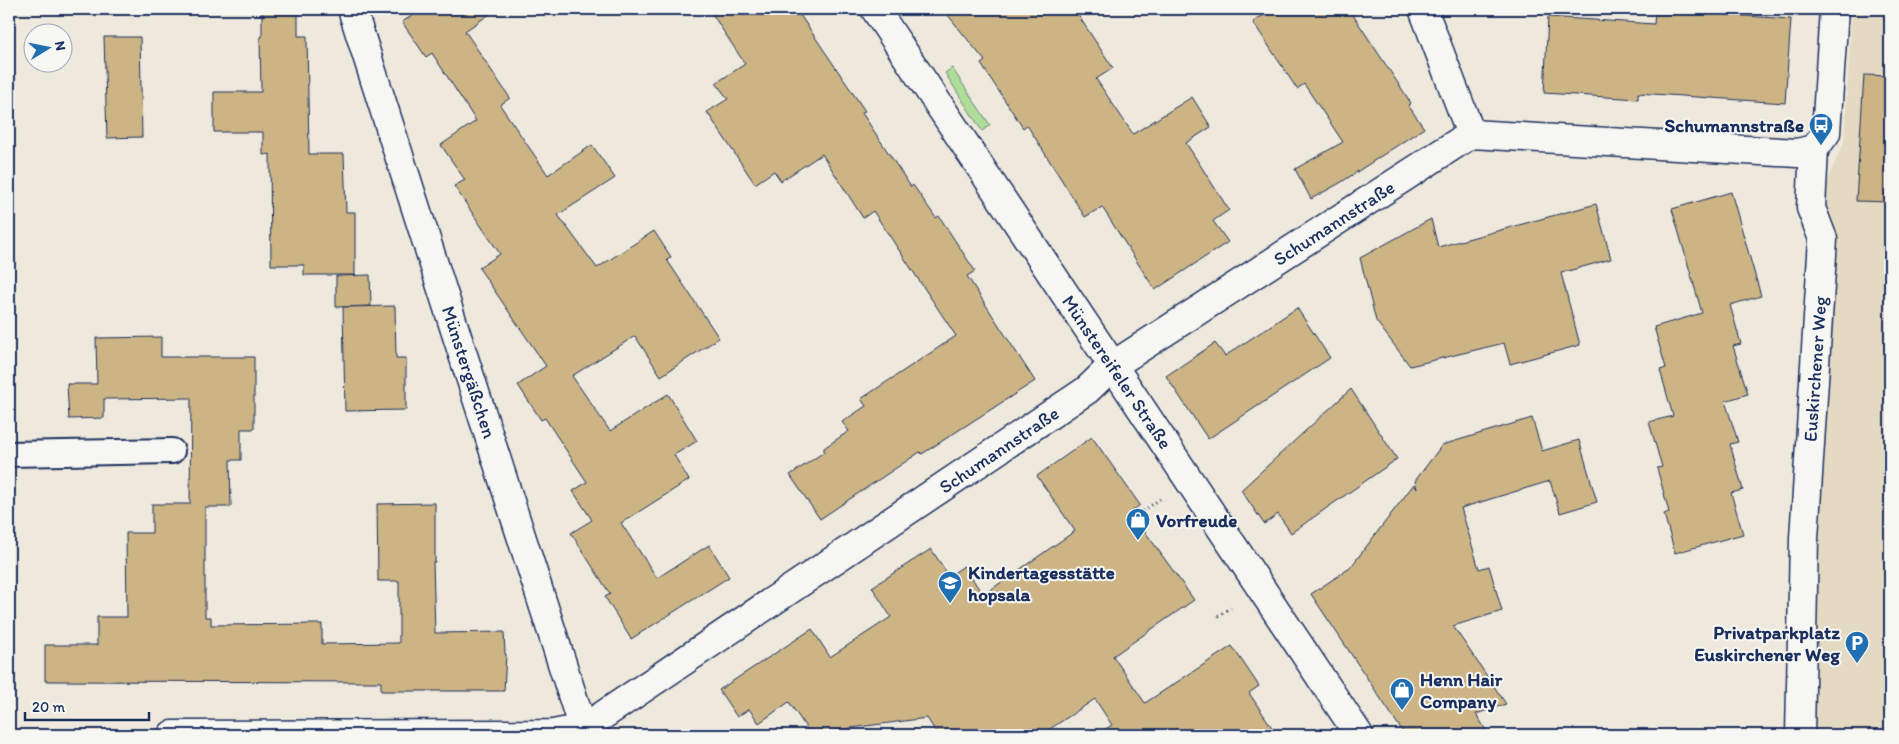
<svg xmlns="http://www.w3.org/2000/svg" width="1899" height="744" viewBox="0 0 1899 744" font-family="Itim,sans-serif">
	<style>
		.built { fill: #e4d9c2 }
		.green { fill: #b1dd9b; stroke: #66867c }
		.building { fill: #cdb484; stroke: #1b2f5e }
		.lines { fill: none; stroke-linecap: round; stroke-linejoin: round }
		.lane-casing { stroke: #1b2f5e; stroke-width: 28 }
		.street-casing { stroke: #1b2f5e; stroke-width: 31 }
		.secondary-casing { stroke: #1b2f5e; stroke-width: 31 }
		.path { stroke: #1b2f5e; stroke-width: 3; stroke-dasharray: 1 4; stroke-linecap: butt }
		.lane { stroke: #f6f6f2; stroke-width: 24 }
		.street { stroke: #f6f6f2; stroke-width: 28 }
		.secondary { stroke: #f6f6f2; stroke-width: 28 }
		.labels { text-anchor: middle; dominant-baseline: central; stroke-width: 4; stroke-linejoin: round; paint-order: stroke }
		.poi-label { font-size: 19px; font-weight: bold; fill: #1b2f5e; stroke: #f6f6f2; text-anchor: start }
		.street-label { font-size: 19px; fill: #1b2f5e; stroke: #f6f6f2 }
	</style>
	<rect width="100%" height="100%" fill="#eee9dc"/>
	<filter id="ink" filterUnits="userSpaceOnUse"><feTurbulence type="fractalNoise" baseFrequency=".02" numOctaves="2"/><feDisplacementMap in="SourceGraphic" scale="10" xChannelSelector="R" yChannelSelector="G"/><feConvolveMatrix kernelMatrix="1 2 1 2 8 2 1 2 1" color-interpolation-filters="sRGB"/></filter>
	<g filter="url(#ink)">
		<polygon class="built" points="1852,9 1890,9 1890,735 1812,735 1823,190 1844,142"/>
		<polygon class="green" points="952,68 990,125 982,131 945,73"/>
		<g class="building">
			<polygon points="262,9 298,9 298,36 307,36 309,154 344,154 346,212 355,212 355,275 304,275 304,265 271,265 270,154 263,155 263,132 214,132 214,92 261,92 260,37 262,37"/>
			<polygon points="423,9 497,9 465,31 510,98 500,105 548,175 592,145 615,178 558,215 597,268 654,231 671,257 667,260 719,338 661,376 635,336 572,376 610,431 668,394 697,441 674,455 689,480 621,523 657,578 709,545 729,577 631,639 605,597 610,594 571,533 592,520 573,491 587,482 545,418 541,420 518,385 546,366 479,268 500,254 454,186 465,180 441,145 476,121 432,53 426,57 402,22"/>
			<polygon points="709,9 796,9 865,111 862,113 911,187 913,185 936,218 939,216 975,271 967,276 1035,381 922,454 920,452 820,519 790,475 824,452 824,448 849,431 842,422 866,406 861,399 956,336 873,211 863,218 822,154 781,181 774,171 755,184 707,112 728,99 716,83 745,64"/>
			<polygon points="943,9 1074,9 1113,68 1096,79 1133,134 1192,97 1211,127 1186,143 1229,210 1213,221 1228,242 1155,290 1102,207 1085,217 1027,125 1023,128 981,64 985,61"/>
			<polygon points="1273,9 1349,9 1411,103 1408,105 1424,128 1340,183 1311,199 1295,169 1343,142 1304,84 1297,89 1253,22"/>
			<polygon points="1655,10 1791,19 1785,103 1638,93 1638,99 1544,93 1548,17 1654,24"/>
			<polygon points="104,37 140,37 142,137 107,138"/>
			<polygon points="1864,75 1890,76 1890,202 1856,201"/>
			<polygon points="1731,192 1761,296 1730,305 1741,344 1733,346 1748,394 1725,401 1738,442 1730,444 1743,490 1731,493 1743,534 1675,553 1664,514 1669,512 1657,468 1662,467 1649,422 1673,416 1660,370 1666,368 1654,327 1702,313 1672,209"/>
			<polygon points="1596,204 1611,259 1561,273 1580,345 1510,364 1504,343 1410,366 1376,321 1360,258 1431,219 1438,247"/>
			<polygon points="370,275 371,306 336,307 336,276"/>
			<polygon points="395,306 396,358 406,358 406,410 345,411 343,307"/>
			<polygon points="1297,308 1330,358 1208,439 1166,376 1215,343 1225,356"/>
			<polygon points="161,337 161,357 254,357 254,429 241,429 241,460 230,460 231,507 205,507 205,617 211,617 211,625 322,624 322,644 399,643 399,581 378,581 377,504 435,503 435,562 433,562 435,633 504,632 505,654 506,654 504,691 381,691 381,682 45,681 45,645 97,645 97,617 127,617 126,533 152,533 152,504 190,504 191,398 104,399 104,418 69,419 67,384 97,384 96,338"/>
			<polygon points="1351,389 1397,459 1291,533 1278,514 1264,524 1241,490"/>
			<polygon points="1532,418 1542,451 1579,440 1597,502 1560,513 1550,481 1461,508 1479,569 1489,566 1502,611 1453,626 1506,704 1476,714 1489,735 1405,735 1311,594 1350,568 1414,484 1417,489 1415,481 1442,445"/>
			<polygon points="1092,437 1140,505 1131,512 1194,600 1113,656 1145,703 1232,646 1259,686 1249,693 1277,735 1096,735 1112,725 1095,699 1041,735 938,735 927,718 836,730 837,735 811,735 789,702 759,723 749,709 737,717 719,690 812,629 830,657 891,617 872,587 931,549 949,576 964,566 983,595 1075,531 1037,476"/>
		</g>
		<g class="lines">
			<defs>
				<polyline id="lane" points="9,454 172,451"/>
				<g id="street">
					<polyline points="352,9 585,735"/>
					<polyline points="1423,9 1471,134"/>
					<polyline points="172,735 553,734 584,728 1087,390 1112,366 1471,134 1797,153 1814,149"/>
					<polyline points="1800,735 1804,538 1823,239 1811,208 1814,149 1826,133 1834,9"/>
				</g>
				<polyline id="secondary" points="875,9 1359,735"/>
			</defs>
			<use href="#lane" class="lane-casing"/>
			<use href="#street" class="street-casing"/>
			<use href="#secondary" class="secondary-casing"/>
			<g class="path">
				<polyline points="1135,517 1160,499"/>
				<polyline points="1218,616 1231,608"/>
			</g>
			<use href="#lane" class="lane"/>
			<use href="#street" class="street"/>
			<use href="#secondary" class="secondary"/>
		</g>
	</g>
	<defs>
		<symbol id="bus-pin" viewBox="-11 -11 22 30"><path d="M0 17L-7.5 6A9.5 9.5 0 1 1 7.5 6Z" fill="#1f6fb2" stroke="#f6f6f2"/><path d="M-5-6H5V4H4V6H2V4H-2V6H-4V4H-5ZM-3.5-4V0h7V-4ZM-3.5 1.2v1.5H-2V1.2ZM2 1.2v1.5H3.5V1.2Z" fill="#fff"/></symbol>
		<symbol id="shop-pin" viewBox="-11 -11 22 30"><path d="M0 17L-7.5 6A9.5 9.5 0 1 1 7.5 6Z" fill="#1f6fb2" stroke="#f6f6f2"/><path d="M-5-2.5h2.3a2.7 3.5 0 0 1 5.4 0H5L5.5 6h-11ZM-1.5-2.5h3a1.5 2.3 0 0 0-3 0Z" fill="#fff"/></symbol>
		<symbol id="school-pin" viewBox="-11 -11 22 30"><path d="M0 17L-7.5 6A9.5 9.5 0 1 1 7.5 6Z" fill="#1f6fb2" stroke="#f6f6f2"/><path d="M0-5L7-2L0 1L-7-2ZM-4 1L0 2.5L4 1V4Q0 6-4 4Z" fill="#fff"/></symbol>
		<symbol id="parking-pin" viewBox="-11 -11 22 30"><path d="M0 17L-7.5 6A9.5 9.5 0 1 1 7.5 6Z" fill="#1f6fb2" stroke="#f6f6f2"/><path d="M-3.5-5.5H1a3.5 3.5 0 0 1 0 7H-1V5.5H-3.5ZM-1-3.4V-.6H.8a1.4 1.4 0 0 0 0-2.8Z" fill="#fff"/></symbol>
	</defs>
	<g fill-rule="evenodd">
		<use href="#bus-pin" x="1807" y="111" width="28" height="38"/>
		<use href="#shop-pin" x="1124" y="506" width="28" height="38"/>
		<use href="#school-pin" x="936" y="569" width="28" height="38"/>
		<use href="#parking-pin" x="1843" y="629" width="28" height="38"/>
		<use href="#shop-pin" x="1388" y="676" width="28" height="38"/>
	</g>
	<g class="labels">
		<g class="poi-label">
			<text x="1804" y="125" text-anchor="end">Schumannstraße</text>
			<text x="1156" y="520">Vorfreude</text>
			<text x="968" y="572">Kindertagesstätte<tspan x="968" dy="22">hopsala</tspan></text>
			<text x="1840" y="632" text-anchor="end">Privatparkplatz<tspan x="1840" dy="22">Euskirchener Weg</tspan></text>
			<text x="1420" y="679">Henn Hair<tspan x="1420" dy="22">Company</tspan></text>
		</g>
		<g class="street-label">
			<text transform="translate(1334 223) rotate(-33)">Schumannstraße</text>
			<text transform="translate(1815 369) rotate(-86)">Euskirchener Weg</text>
			<text transform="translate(469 372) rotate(72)">Münstergäßchen</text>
			<text transform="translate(1117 372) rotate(56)">Münstereifeler Straße</text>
			<text transform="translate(999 450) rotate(-34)">Schumannstraße</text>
		</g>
	</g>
	<rect width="1899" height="744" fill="none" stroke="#f6f6f2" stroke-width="30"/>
	<rect x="15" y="15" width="1869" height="714" fill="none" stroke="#1b2f5e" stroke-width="2" filter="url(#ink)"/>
	<g transform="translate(48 48) rotate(80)"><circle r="24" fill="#f6f6f2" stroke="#9ea6b7"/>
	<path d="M0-4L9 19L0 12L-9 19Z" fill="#1f6fb2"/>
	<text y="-8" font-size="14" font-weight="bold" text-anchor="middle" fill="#1b2f5e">N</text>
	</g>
	<path d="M25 712v8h124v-8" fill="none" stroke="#1b2f5e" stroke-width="2.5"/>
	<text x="32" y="712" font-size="15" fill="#1b2f5e" stroke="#f6f6f2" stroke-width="4" paint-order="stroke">20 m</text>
</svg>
